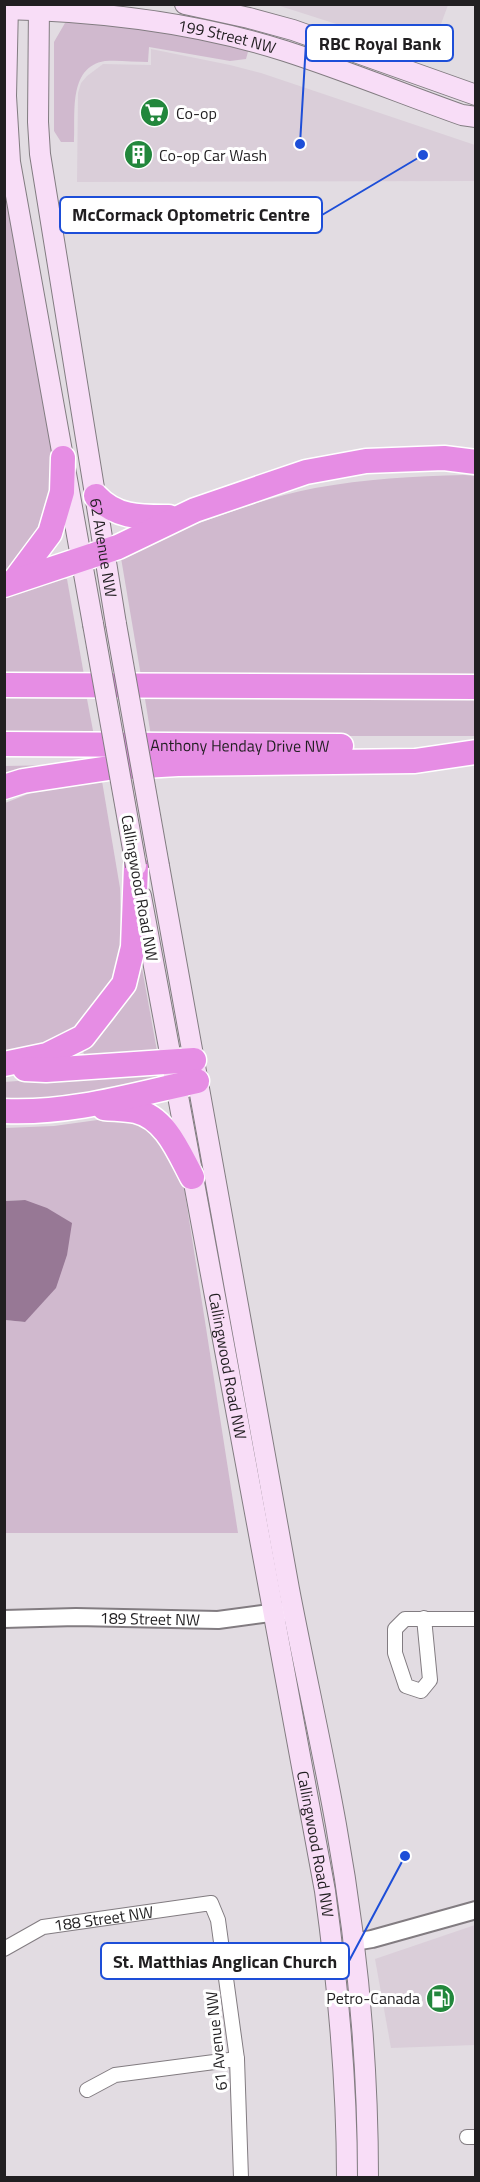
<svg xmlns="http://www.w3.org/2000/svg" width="480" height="2182" viewBox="0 0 480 2182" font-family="'Titillium Web',sans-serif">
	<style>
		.built { fill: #daced9 }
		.green { fill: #d0b9ce }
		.water { fill: #977895 }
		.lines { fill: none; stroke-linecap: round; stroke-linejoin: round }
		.minor-casing { stroke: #827c81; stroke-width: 16 }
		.tertiary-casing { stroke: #827c81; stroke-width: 20 }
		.secondary-casing { stroke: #827c81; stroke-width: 22 }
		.motorway-casing { stroke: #fff; stroke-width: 27 }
		.minor { stroke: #fff; stroke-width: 14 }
		.tertiary { stroke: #fff; stroke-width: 16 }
		.secondary { stroke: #f8ddf7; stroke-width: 20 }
		.motorway { stroke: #e68de4; stroke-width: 24 }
		.secondary-bridge-casing { stroke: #827c81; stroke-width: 22; stroke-linecap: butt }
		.secondary-bridge { stroke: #f8ddf7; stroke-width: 20 }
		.labels { text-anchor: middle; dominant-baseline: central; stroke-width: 6; stroke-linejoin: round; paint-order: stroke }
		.street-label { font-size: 16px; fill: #211f21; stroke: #fff }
		.poi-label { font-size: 16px; fill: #211f21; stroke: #fff; text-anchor: start }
		.leader { fill: none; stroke: #1d4ed8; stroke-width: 2 }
		.callout-dot { fill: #1d4ed8; stroke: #fff; stroke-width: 2 }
		.callout { fill: #fff; stroke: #1d4ed8; stroke-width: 2 }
		.callout-label { font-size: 18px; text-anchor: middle; font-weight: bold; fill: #211f21 }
	</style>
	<rect width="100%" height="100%" fill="#e2dce2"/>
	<g class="built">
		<polygon points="277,5 448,4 448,5 430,54"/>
		<polygon points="151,49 230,65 261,73 475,145 475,181 77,182 78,93 81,83 87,76 103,64 151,65"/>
		<polygon points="475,1925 475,2045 391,2048 375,1959"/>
	</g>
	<g class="green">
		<path d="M97 20 249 48 246 59 230 61 149 47 148 62C134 62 119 60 105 61 67 67 76 116 74 142H61L54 131V42L65 23Z"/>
		<polygon points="4,181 56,465 46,526 4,575"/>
		<path d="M465 475 475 476V677L141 676 120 552C184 530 249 501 315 488 365 479 414 476 465 475Z"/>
		<polygon points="53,578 67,579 84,675 5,672 4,595"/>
		<polygon points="5,698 87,699 94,736 5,735"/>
		<polygon points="145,699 475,700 475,736 151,736"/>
		<polygon points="58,765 5,780 5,766"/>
		<polygon points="102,781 120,888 121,939 114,980 98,1010 60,1043 5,1053 5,803 46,787"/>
		<path d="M140 957 157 1051 85 1058 83 1051C119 1019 128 1004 140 957Z"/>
		<polygon points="151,1071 157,1073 158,1080 49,1103 5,1103 4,1082"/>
		<polygon points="112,1118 127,1120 148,1128 178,1166 184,1187 238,1533 5,1533 5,1320 25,1322 25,1200 5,1201 5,1128 54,1126"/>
	</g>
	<polygon class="water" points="25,1200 47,1208 72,1223 67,1255 56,1288 25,1322 5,1320 5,1201"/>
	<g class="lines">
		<defs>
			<g id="minor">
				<polyline points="424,1618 430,1680 421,1691 406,1686 395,1653 395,1629 405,1619 476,1619"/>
				<path id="s1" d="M4 1949 43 1927 211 1903 218 1920 237 2059 241 2178"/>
				<polyline points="87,2090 115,2075 237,2059"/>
				<polyline points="467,2137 476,2137"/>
			</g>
			<g id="tertiary">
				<path id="s2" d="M4 1619 76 1617 218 1620 285 1611"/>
				<polyline points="354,1942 372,1939 476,1910"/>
			</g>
			<g id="secondary">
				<polyline points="8,4 6,96 10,162 93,624"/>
				<path id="s3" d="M39 4 38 122 40 154 116 624"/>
				<polyline points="185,4 249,18 293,30 476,95"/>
				<path id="s4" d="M4 9C99 11 194 22 285 51 344 70 403 94 462 115L476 117"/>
				<path d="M159 866C202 1107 245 1348 289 1589 304 1668 322 1746 336 1825 357 1941 368 2060 368 2178"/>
				<path id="s5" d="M141 896 325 1891C338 1986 347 2082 347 2178"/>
			</g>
			<g id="motorway">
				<path d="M96 496C116 518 141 517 169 517"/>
				<polyline points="15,580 50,533 62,492 63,458"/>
				<polyline points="4,585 118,547 195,510 306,472 366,461 444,458 476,462"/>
				<polyline points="4,685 476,687"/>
				<path id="s6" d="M4 744 341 746"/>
				<polyline points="4,787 23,781 109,768 178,764 415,761 476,752"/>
				<polyline points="4,1064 47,1055 83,1037 124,984 133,947 136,866"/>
				<polyline points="25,1069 46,1070 194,1060"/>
				<path d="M104 1108C114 1109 126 1109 136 1111 166 1118 179 1153 192 1177"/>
				<path d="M4 1111C71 1114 133 1095 197 1081"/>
			</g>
		</defs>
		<use href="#minor" class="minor-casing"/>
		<use href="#tertiary" class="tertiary-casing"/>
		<use href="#secondary" class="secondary-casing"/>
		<use href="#motorway" class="motorway-casing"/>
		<use href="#minor" class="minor"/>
		<use href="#tertiary" class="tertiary"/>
		<use href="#secondary" class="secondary"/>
		<use href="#motorway" class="motorway"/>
		<defs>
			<g id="secondary-bridge">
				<polyline points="93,624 136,866"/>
				<polyline points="116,624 159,866"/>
			</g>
		</defs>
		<use href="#secondary-bridge" class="secondary-bridge-casing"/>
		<use href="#secondary-bridge" class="secondary-bridge"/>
	</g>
	<defs>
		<symbol id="supermarket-disc" viewBox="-11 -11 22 22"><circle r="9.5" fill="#22873c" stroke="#fff"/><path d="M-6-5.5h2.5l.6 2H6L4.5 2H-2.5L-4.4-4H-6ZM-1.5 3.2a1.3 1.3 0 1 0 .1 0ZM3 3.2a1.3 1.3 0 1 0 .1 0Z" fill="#fff"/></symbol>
		<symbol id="building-disc" viewBox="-11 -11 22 22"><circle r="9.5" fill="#22873c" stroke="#fff"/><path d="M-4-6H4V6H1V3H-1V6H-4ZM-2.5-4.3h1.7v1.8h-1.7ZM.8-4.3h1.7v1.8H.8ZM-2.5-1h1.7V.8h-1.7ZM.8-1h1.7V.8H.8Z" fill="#fff"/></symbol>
		<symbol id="fuel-disc" viewBox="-11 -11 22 22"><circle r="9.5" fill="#22873c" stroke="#fff"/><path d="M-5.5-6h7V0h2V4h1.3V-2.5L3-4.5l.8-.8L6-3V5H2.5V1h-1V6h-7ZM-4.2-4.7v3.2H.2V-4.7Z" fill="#fff"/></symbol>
	</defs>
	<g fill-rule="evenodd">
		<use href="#supermarket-disc" x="138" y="96" width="33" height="33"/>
		<use href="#building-disc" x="122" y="138" width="33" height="33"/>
		<use href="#fuel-disc" x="424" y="1982" width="33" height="33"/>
	</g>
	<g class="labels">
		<g class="street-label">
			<text stroke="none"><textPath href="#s4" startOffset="225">199 Street NW</textPath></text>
			<text stroke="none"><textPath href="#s3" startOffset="549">62 Avenue NW</textPath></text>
			<text stroke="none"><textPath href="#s6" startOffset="236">Anthony Henday Drive NW</textPath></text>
			<text transform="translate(140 888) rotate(80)">Callingwood Road NW</text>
			<text stroke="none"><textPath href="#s5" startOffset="478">Callingwood Road NW</textPath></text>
			<text stroke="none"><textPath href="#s2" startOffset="146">189 Street NW</textPath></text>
			<text stroke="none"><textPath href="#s5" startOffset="964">Callingwood Road NW</textPath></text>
			<text stroke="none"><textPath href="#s1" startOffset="106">188 Street NW</textPath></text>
			<text transform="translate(216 2041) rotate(-96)">61 Avenue NW</text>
		</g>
		<g class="poi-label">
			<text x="176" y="113">Co-op</text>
			<text x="159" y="155">Co-op Car Wash</text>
			<text x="420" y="1998" text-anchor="end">Petro-Canada</text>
		</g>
	</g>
	<path class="leader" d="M300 144L306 43M423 155L322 215M405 1856L349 1961"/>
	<g class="callout-dot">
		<circle cx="300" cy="144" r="6"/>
		<circle cx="423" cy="155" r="6"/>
		<circle cx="405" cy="1856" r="6"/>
	</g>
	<g class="callout">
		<rect x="306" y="25" width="147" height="36" rx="6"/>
		<rect x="60" y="197" width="262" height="36" rx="6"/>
		<rect x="101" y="1943" width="248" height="36" rx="6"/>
	</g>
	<g class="callout-label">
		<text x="380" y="50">RBC Royal Bank</text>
		<text x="191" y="221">McCormack Optometric Centre</text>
		<text x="225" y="1968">St. Matthias Anglican Church</text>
	</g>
	<rect width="480" height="2182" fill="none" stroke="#211f21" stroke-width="12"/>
</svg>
